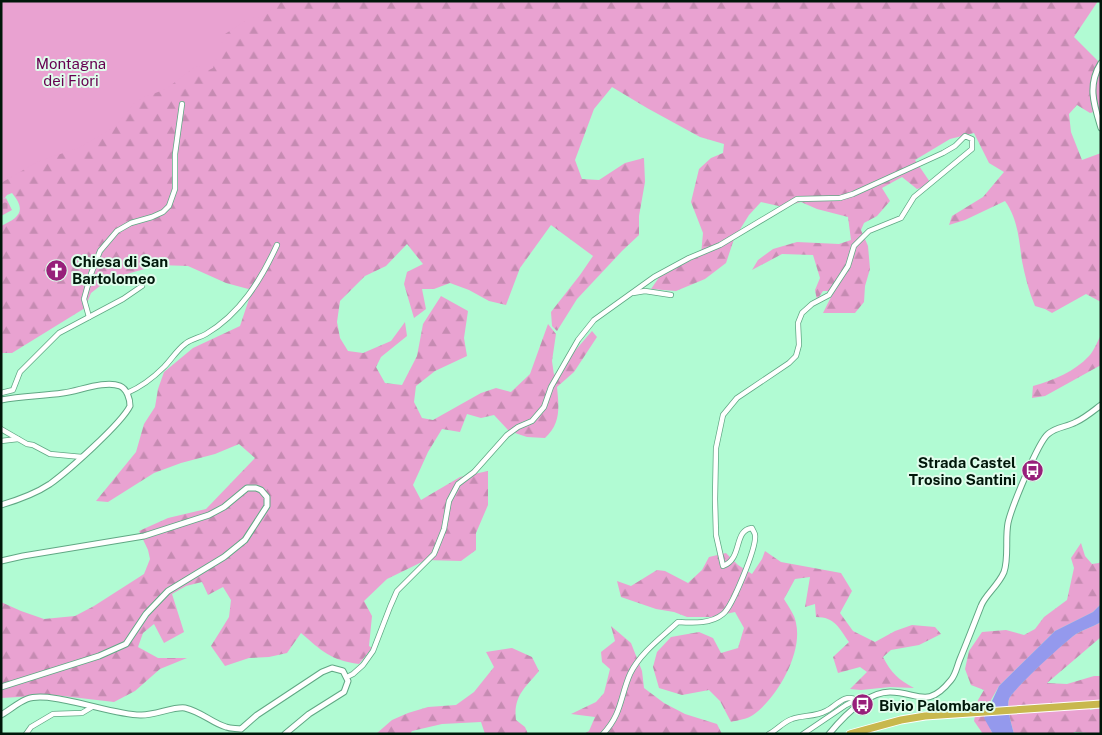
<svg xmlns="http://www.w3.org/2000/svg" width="1102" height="735" viewBox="0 0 1102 735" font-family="'Public Sans',sans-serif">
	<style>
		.forest { fill: url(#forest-firs) }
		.cemetery { fill: url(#cemetery-stones) }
		.park { fill: #e9a2d1 }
		.water { fill: #9499ed }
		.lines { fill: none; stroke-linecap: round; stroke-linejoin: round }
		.minor-casing { stroke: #60a884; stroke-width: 6 }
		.tertiary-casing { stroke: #60a884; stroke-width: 7 }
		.trunk-casing { stroke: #fff; stroke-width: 9 }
		.minor { stroke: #fff; stroke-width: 4.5 }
		.tertiary { stroke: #fff; stroke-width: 5 }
		.trunk { stroke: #c8b84e; stroke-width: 7 }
		.labels { text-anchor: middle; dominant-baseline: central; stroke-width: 4; stroke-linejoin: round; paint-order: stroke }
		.park-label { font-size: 15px; fill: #660050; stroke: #e0fdec }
		.poi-label { font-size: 15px; font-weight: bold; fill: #00170a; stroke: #e0fdec; text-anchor: start }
	</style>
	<defs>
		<pattern id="forest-firs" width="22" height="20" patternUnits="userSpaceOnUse" patternTransform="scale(1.25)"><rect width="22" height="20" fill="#e9a2d1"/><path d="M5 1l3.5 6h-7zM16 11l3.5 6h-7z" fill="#c68bb2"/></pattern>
		<pattern id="cemetery-stones" width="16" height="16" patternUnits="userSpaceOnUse" patternTransform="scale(1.25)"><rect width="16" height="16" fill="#e9a2d1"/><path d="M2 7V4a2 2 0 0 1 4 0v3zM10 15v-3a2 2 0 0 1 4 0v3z" fill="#c68bb2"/></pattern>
	</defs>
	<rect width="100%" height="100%" fill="#b1fbd3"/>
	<g class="forest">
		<path d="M1 1H1098L1074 37 1101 64V110L1090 113 1077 105 1069 114 1071 132 1082 160 1101 153V302L1086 294 1052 313 1045 309 1035 306C1029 292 1025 276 1022 261 1019 240 1018 219 1005 201L965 220 949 225 952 216 983 197 1004 172 989 163 974 133 950 139 915 160 932 185 917 189 902 177 882 188 890 201 877 216 864 223 861 230 868 246 870 269 865 286 864 302 855 313H823L834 291H823L817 300 815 290 820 278 813 255 782 254 752 270 758 260 773 249 797 242 839 244 851 240 848 217 817 209 801 202 783 207 761 202 749 215 734 239 726 263 705 279 676 291 651 289 660 276 701 255 703 233 691 202 699 169 711 158 723 153 724 144 700 137 647 108 612 87 594 109 575 160 582 179 599 180 625 163 644 158 645 182 639 216V235L622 251 577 299 557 331 552 326 551 312 580 275 593 256 551 225 520 268 506 305 489 301 469 290 450 283 434 289H422L426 309 414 318 404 284 407 272 423 264 407 244 386 266 365 276 340 301 337 322 340 338 348 351 363 353 391 341 405 322 407 336 381 357 376 367 385 383 402 385 417 356 423 324 441 296 468 311 464 338 467 356 435 371 416 386 414 402 422 418 433 420 481 393 496 388 511 392 530 374 548 324 556 334 552 361 554 375 592 331 597 337 574 372 557 387C559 408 561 423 545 438L527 437 509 431 494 415 481 418 467 414 460 432 442 429 428 452 413 485 421 500 460 477 488 471V505L476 533V550L461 561 426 560 387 579 364 601 372 616 369 646 372 648 359 664C330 660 322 651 301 633L287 653 269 657 249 658 225 666 211 646 229 617 231 600 223 587 208 595 202 582 186 586 172 594 184 632 164 643 154 624 143 633 138 647 158 658H187L160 669 135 691 114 702 54 695 1 698V602L21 611 44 619 75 616 94 606 144 574 150 559 148 550 139 531 168 518 206 509 255 458 239 444 215 454 181 463 154 473 108 502 96 501 136 452 144 424 155 407 158 389 164 372 193 348 240 326 252 290 226 283 188 266 159 265 109 279 91 293 85 308 12 353H1V226C19 218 27 211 12 193L7 195 4 199 1 194Z"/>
		<path d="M1101 335V365L1045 396 1032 398 1033 386C1054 380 1074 372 1089 356 1094 351 1097 342 1101 335Z"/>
		<polygon points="1081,543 1085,556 1092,564 1099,563 1101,561 1101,604 1093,612 1055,631 999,686 991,700 990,729 993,734 983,734 974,721 978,700 984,690 971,685 965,669 969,651 982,632 1006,630 1024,635 1035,629 1044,617 1067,600 1074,568 1071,558"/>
		<path d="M765 551 781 562 841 573 852 591 840 613 853 631 875 642 895 631 912 625 935 627 941 634 919 645 891 650 883 657C891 673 899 680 914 688L890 687 861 690 850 689 867 672 860 667 838 673 833 657 849 642C839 628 835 617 816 617L815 604 805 607 810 577 795 579 784 599C788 606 795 615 796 623 803 653 777 698 753 715 748 719 738 720 731 722L720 701 709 690 682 695 659 688 653 667 657 652 671 637 699 632 713 638 721 653 738 648 744 628 735 612 711 617H687L674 612 656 609 621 597 617 581 631 586 657 570 665 571 688 583 702 570 709 557 726 553 738 565 752 574 762 559Z"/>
		<path d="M1101 622V637L1047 683 1067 684 1094 676H1101V701L1089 702 1090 710 1101 708V734L1075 732 1071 734H1014C1012 726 1006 707 1009 699 1012 690 1066 640 1076 634 1084 629 1093 627 1101 622Z"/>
		<polygon points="611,626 631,643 642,671 644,688 664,703 685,714 717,724 722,734 584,734 589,731 595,717 571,714 596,702 604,693 610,669 602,662 601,652 615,641"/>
		<path d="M512 648 532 657 539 671C525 688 513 696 516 720L525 727 528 734H485L481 722 442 724 412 731 410 734H376L392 720 408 713 428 707 456 705 474 692 494 667 486 652Z"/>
	</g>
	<polygon class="cemetery" points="1,194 4,199 6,198 12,210 1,216"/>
	<polygon class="park" points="1,1 283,1 274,5 268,13 261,17 250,18 225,34 213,68 205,72 200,67 196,66 166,89 142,98 132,105 118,124 108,131 78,148 37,162 1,183"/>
	<path class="water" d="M1101 604V622C1093 627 1084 629 1076 634 1067 640 1012 690 1009 699 1006 707 1012 726 1014 734H993L984 718 999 686 1055 631 1093 612Z"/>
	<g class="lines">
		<defs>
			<g id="minor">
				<polyline points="633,293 645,291 671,295"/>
				<polyline points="89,317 84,299 91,274 100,251 117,231 131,223 152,217 163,212 169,206 175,189 175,154 182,104"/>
				<polyline points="1,393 13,390 20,372 59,333 123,299 142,286"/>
				<path d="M127 393C141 387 153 378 164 367 171 360 177 350 185 344 191 339 199 338 206 334 240 314 261 280 277 245"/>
				<polyline points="1,429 27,444 33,445 50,454 82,457"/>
				<polyline points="1,441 18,439"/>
				<path d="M347 677 353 674 363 665 373 651 390 607 397 591 434 554 444 529 449 501 458 484 474 472 507 435 518 427 532 421 544 407 551 387 578 340 594 320 654 277 689 258 720 245 797 199 840 198 853 194 943 153 955 146 965 136 972 139V149L914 197 901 218 869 231 854 246 848 266 829 295 812 304 802 313 798 323 799 345 796 356 789 363 737 398 723 415 716 448 715 499 716 535 723 566C743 559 733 530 752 528 753 531 755 533 755 535 757 547 732 607 723 614 711 624 693 623 678 622 662 637 640 653 630 674 620 697 622 714 603 734"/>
				<polyline points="26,734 31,727 53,714 82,713 92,707"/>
				<path d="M769 734C777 730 783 722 792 719 803 715 815 717 826 711 836 706 845 693 856 700"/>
				<polyline points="803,734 846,705 856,700 857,701"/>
			</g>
			<g id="tertiary">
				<path d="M1101 63C1087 85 1094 105 1101 128"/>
				<path d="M1 400C22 396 42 396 63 393 79 391 105 380 120 386 127 389 130 399 130 406 121 424 68 471 50 484 35 494 18 500 1 505"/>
				<polyline points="1,561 23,556 144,536 209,515 224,507 247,488 256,488 261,490 267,497 267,506 245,540 224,557 168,591 146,614 126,644 99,656 1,687"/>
				<path d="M1 715C10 710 17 703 27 699 50 690 112 715 140 715 153 716 175 706 185 708 202 712 212 723 226 727 231 729 236 728 241 729L257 715 322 672 332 668 343 671 348 681 344 692 309 714 285 734"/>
				<path d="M829 734C843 717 866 692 890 692 918 692 927 710 951 680 956 674 957 666 960 659 967 642 974 624 981 606 985 595 998 586 1004 572 1009 557 1005 539 1008 523 1011 509 1038 442 1048 434 1056 427 1067 427 1076 422 1085 418 1093 411 1101 405"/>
			</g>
			<polyline id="trunk" points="850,734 901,720 925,716 1101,704"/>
		</defs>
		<use href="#minor" class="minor-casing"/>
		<use href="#tertiary" class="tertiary-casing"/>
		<use href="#trunk" class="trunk-casing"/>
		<use href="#minor" class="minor"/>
		<use href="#tertiary" class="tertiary"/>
		<use href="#trunk" class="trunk"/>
	</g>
	<defs>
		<symbol id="church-disc" viewBox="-11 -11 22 22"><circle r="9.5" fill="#971f7a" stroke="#e0fdec"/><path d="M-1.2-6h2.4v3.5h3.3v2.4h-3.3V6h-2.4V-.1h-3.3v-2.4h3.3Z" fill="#fff"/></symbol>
		<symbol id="bus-disc" viewBox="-11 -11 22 22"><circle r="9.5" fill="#971f7a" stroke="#e0fdec"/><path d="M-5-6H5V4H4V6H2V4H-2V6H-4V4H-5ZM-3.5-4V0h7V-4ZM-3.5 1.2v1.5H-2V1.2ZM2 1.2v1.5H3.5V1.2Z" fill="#fff"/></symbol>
	</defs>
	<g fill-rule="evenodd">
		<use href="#church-disc" x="44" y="258" width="25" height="25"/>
		<use href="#bus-disc" x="1020" y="458" width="25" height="25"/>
		<use href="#bus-disc" x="850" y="692" width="25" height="25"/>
	</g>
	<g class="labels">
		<g class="park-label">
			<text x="71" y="63">Montagna<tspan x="71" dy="17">dei Fiori</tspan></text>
		</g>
		<g class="poi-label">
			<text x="72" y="261">Chiesa di San<tspan x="72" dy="17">Bartolomeo</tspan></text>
			<text x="1016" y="462" text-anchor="end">Strada Castel<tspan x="1016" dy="17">Trosino Santini</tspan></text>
			<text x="879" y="705">Bivio Palombare</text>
		</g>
	</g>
	<rect width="1102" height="735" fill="none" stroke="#00170a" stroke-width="5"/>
</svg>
